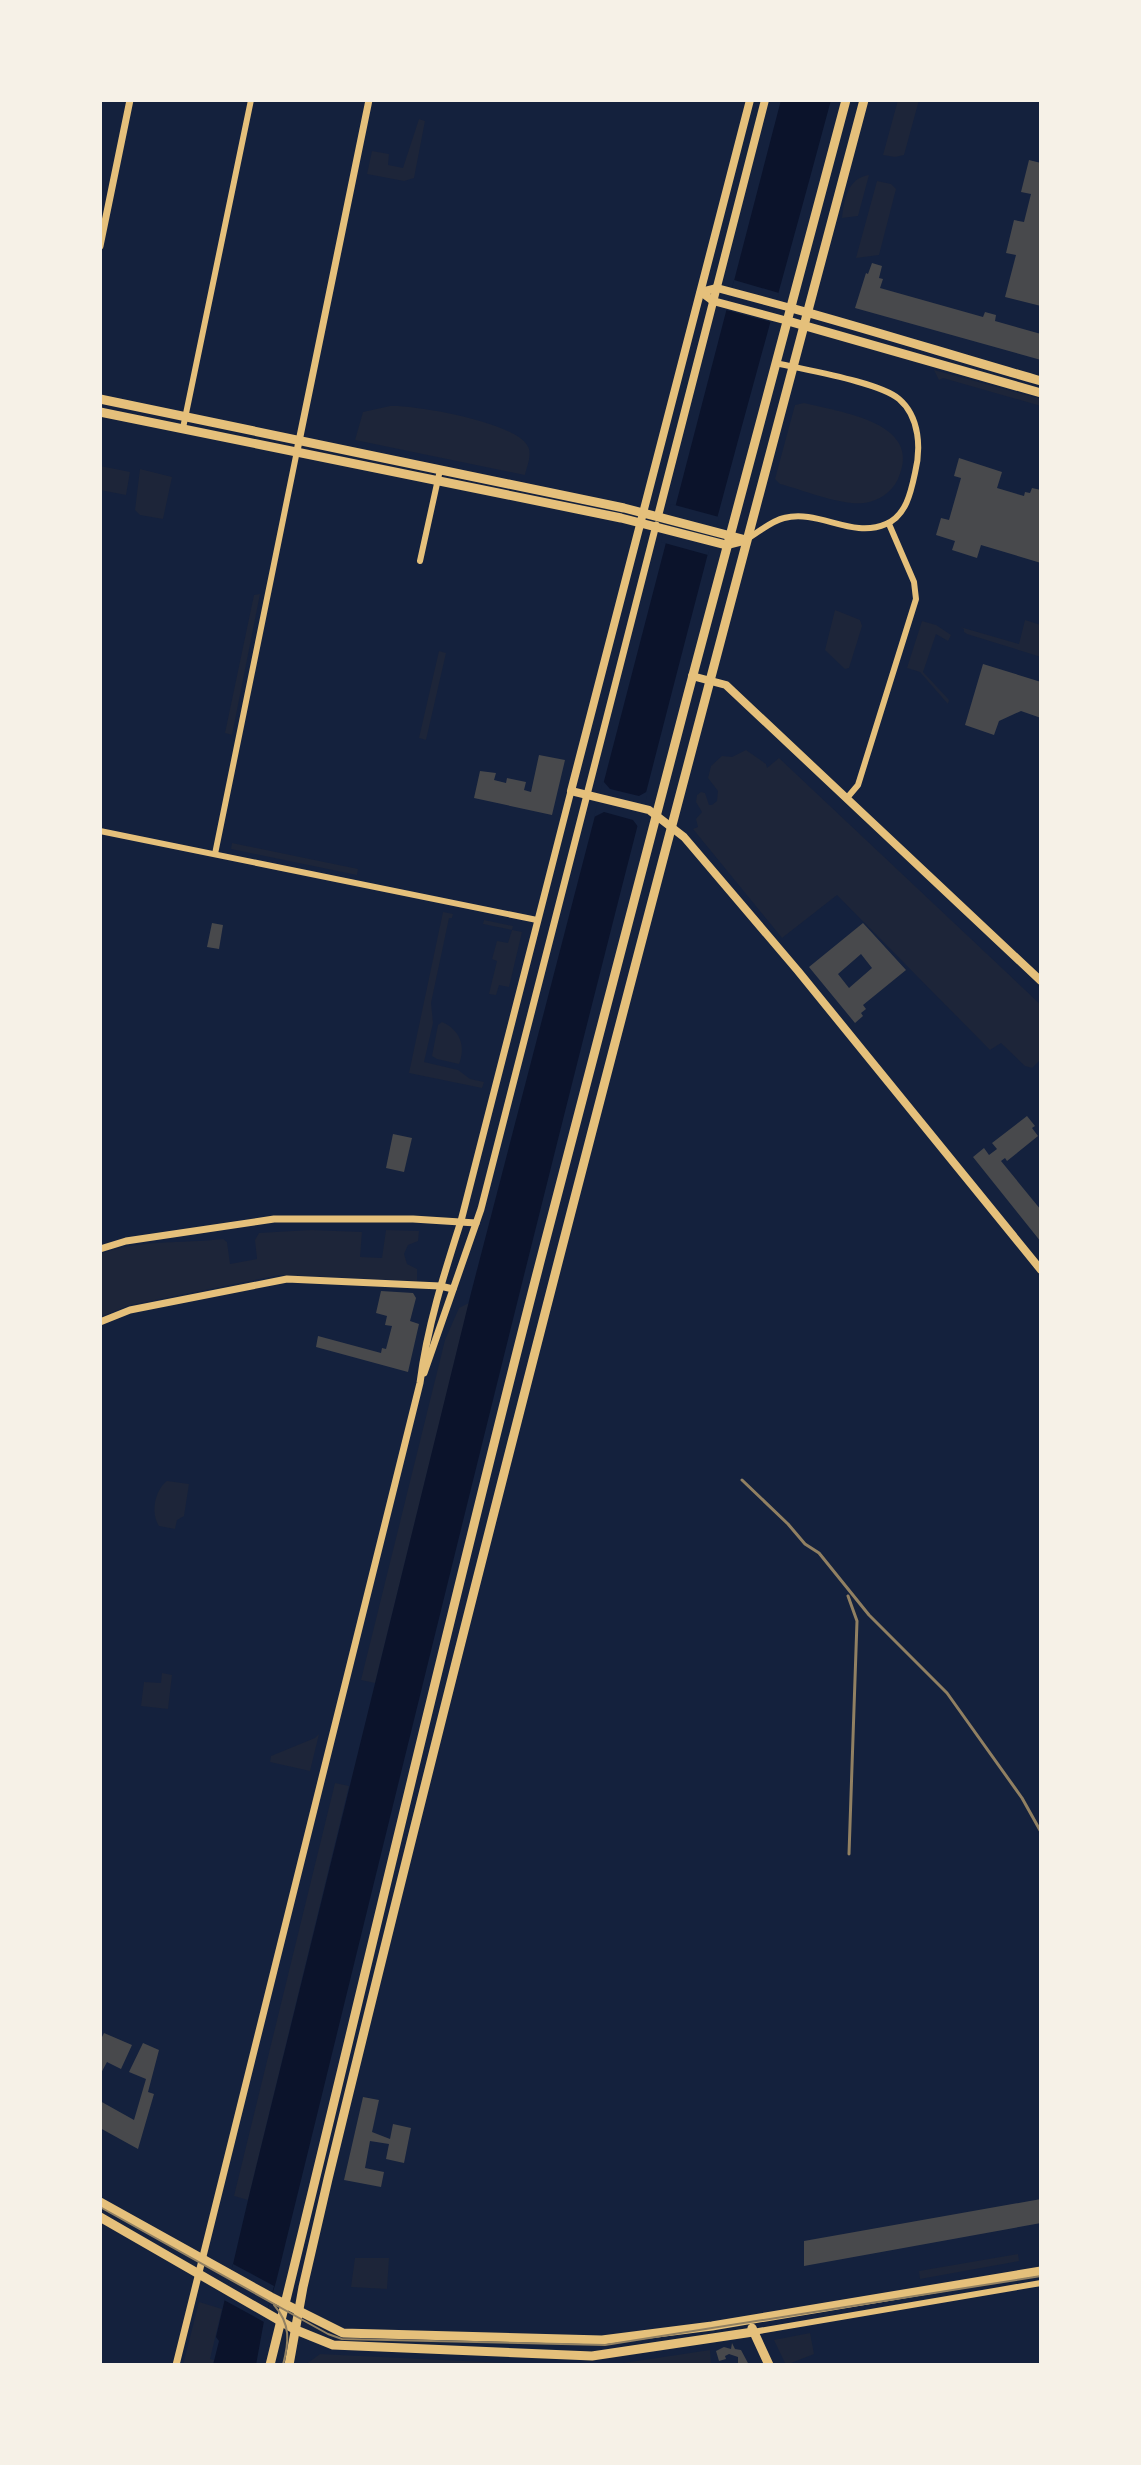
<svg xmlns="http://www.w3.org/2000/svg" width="1141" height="2465" viewBox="0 0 1141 2465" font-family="'Playfair Display',serif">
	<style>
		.green { fill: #1d2539 }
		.water { fill: #0b132b }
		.pier { fill: #14213d }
		.building { fill: #48494c; fill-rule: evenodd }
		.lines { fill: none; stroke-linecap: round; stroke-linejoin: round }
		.minor { stroke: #e5c07b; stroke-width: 6 }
		.tertiary { stroke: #e5c07b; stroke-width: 7 }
		.secondary { stroke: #e5c07b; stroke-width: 8 }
		.primary { stroke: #e5c07b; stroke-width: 9 }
		.tram { stroke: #918062; stroke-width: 2 }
		.rail { stroke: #918062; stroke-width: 3 }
	</style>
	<rect width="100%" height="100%" fill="#14213d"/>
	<g class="green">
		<polygon points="898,100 919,100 904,155 895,157 883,155"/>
		<polygon points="419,119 425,121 414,178 404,181 367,174 372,151 389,154 388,165 403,168"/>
		<path d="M869 175 858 216 842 218C844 199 848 178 869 175Z"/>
		<polygon points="877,181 891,184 896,189 879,255 856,258"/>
		<polygon points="934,370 1041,399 1041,406 943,378 939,380"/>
		<path d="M804 403C839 412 925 422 898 479 892 492 879 501 864 503 842 506 803 490 780 484L775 479 795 405Z"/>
		<path d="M390 406C417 405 513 422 527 445 533 453 527 466 525 475L355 440 363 412Z"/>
		<polygon points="100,466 130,472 126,495 100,490"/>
		<polygon points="140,469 172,477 163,519 140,515 135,510"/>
		<polygon points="260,594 232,735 225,733 254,595"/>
		<polygon points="835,610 860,620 862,626 849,668 845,669 825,650"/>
		<polygon points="1025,620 1041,625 1041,657 967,634 964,632 964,629 960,627 1019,644"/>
		<polygon points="922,621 936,625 951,635 948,641 936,634 923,672 949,700 948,704 920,672 907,668"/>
		<polygon points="439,651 446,653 426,740 419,738"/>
		<polygon points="746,750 766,764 767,768 779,758 1041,1005 1041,1059 1032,1068 1025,1066 1001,1043 990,1050 837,895 782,938 693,829 698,827 696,819 702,812 696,802 697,795 701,792 705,793 709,805 712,805 717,801 718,791 708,778 711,766 722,756 732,757"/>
		<polygon points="232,843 358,869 357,875 231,849"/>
		<polygon points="443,912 453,914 452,918 449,918 431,1003 433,1023 424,1062 458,1070 470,1079 484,1082 482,1088 409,1073"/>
		<polygon points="484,920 513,926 512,930 522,932 509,987 499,985 496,995 489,994 497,961 492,959 497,941 508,943 512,930 483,924"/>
		<path d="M442 1022C460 1030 466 1046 459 1064L437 1059 432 1056 438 1025Z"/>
		<path d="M311 1230 362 1232 360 1257 382 1258 386 1230 419 1231 418 1241 408 1245 404 1254 407 1264 417 1269V1281L279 1275 130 1305 100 1317V1254C140 1239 181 1244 223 1239L227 1242 230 1264 257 1259 255 1240 259 1233Z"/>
		<polygon points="469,1303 375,1683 361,1680 445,1340 459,1308"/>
		<path d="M167 1481 189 1484 184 1516 177 1520 175 1529 159 1526C150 1513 155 1490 167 1481Z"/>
		<polygon points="162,1673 172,1675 168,1709 141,1706 144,1682 161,1683"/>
		<polygon points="319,1734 310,1771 270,1762 271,1756 315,1738"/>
		<polygon points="335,1783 349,1786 248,2200 234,2196"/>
		<polygon points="1018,2254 1019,2261 920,2279 919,2271"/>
		<polygon points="355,2258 389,2258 387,2289 351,2287"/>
		<polygon points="199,2302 222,2309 210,2359 214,2360 213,2365 183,2365"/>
		<polygon points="810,2333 814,2354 786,2365 774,2340"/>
		<polygon points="710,2350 711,2365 564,2365 617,2364"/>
		<polygon points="320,2354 528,2364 528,2365 305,2365"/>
	</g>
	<path class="water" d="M781 100H831C794 238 755 376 718 515 564 1102 421 1692 276 2282L264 2321 256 2365H213L219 2341 216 2337 248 2200 471 1293Z"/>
	<g class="pier">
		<polygon points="734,280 779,293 771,322 726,310"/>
		<polygon points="671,504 719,517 708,555 661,542"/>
		<polygon points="603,781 610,789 639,796 648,791 639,828 633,820 604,812 594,817"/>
		<polygon points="233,2264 274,2286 264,2322 224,2300"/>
	</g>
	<g class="building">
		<polygon points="1029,160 1041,163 1041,306 1005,297 1016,255 1006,253 1014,220 1024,222 1031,194 1021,192"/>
		<polygon points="872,263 882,266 879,278 883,279 880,288 983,317 985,312 996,315 995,321 1041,334 1041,360 855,308 866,273 868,274"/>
		<polygon points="959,458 1002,472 997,488 1024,496 1025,492 1030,493 1032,488 1041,490 1041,563 981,545 977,558 952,550 955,541 936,535 941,518 949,520 961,478 954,476"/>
		<polygon points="983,664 1041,682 1041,718 1021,711 999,721 994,735 965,725"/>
		<polygon points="539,755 565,760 552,815 474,798 480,771 496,773 494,780 506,783 507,778 526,782 524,790 531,792"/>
		<polygon points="212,923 223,925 219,949 207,947"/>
		<path d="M863 923 906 970 863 1005 866 1009 861 1013 863 1016 855 1023 809 967ZM861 954 872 968 849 988 838 974Z"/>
		<polygon points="1027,1116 1035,1126 1032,1128 1038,1136 1007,1161 1005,1158 1001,1161 1041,1210 1041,1242 973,1157 984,1148 989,1155 997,1149 992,1143"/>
		<polygon points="393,1134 412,1138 404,1172 386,1168"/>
		<polygon points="381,1291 413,1293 416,1298 410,1321 419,1324 408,1372 316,1347 318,1336 381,1353 382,1348 386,1349 392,1326 385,1325 387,1316 376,1313"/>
		<polygon points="104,2033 132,2045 121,2069 107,2062 100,2075 100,2041"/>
		<polygon points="143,2043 159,2050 148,2092 154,2094 138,2149 100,2128 100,2101 134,2120 146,2079 129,2072"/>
		<polygon points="363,2097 379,2100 372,2132 390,2139 393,2124 411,2128 404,2163 386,2159 389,2144 370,2141 365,2168 384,2172 381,2187 344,2180"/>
		<polygon points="1041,2199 1041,2223 804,2266 804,2241"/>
		<polygon points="732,2343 735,2349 741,2350 749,2365 738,2365 738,2357 729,2354 725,2356 726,2359 719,2361 716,2351 724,2347 731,2349"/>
	</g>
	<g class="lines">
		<g class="minor">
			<polyline points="183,428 251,100"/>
			<path d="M747 539C759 532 771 521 784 518 819 509 852 539 886 524 906 516 911 492 915 473 921 449 920 417 899 399 879 382 805 370 776 363"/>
			<polyline points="420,561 440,470"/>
			<polyline points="847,798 858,785 916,599 914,582 889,524"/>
			<polyline points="100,831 537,920"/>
			<polyline points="215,854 297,451"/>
			<polyline points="753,2332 1041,2283"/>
		</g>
		<g class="tertiary">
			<polyline points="100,246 130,100"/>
			<polyline points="297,451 369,100"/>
			<polyline points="100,1249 126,1241 274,1219 413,1219 476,1223"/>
			<polyline points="100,1322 130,1310 287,1279 440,1286 453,1289"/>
			<polyline points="424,1373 481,1209 656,525"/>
			<path d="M176 2365 420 1383C427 1327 444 1274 461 1221L571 791"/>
		</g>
		<g class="secondary">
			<polyline points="750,100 571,791 649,810 684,837 798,971 1041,1270"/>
			<polyline points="701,292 717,288 791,308"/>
			<polyline points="701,292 713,301 788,321"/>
			<polyline points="658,516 765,100"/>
			<polyline points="692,676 726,685 1041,981"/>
		</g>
		<g class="primary">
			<path d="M791 308C875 331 957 357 1041 381"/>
			<polyline points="788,321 1041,393"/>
			<polyline points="100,399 624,508 746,540"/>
			<polyline points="100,412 621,518 726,545 746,540"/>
			<polyline points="100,2202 271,2297 343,2333 602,2340 712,2326 1041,2271"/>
			<polyline points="100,2217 296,2330 333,2345 592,2356 753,2332"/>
			<polyline points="752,2328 769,2365"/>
			<path d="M270 2365C361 1996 446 1626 541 1258 640 871 743 486 846 100"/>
			<path d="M289 2365 303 2287 328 2179C497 1483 680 791 864 100"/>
		</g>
		<g class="tram">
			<polyline points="100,2207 328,2334 342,2339 605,2345 1041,2276"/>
			<path d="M274 2305C291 2324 289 2342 283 2365"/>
		</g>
		<g class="rail">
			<polyline points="742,1480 788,1524 805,1544 819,1553 869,1615 947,1693 1022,1798 1041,1832"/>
			<polyline points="848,1596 857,1621 849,1854"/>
		</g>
	</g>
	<rect width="1141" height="2465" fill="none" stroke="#f6f1e7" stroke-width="204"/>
</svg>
